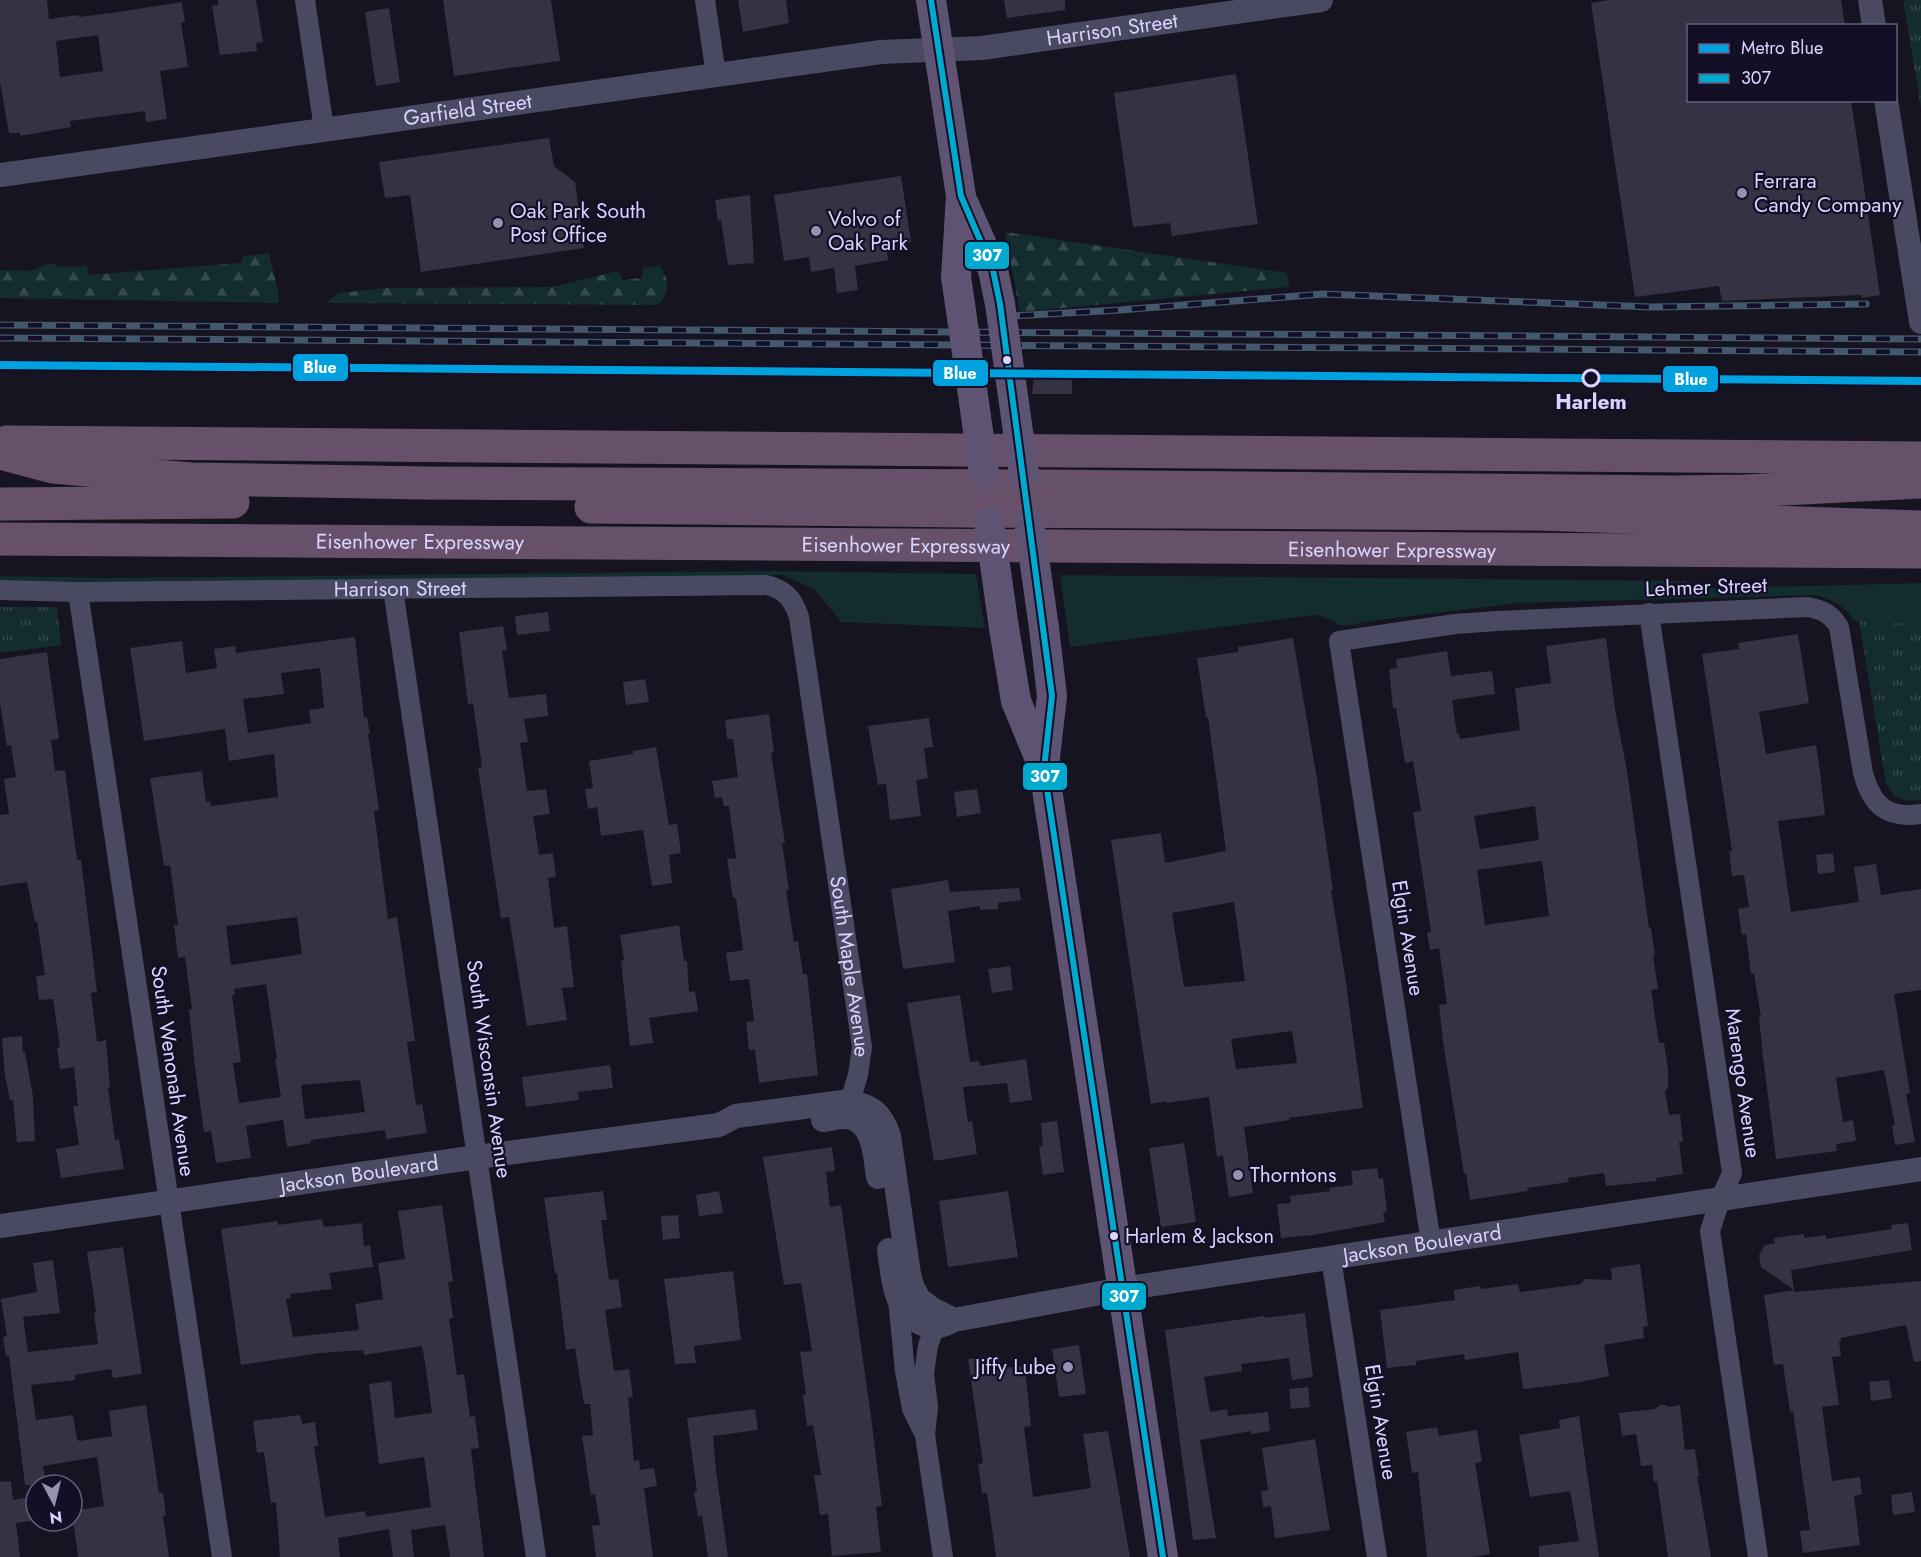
<svg xmlns="http://www.w3.org/2000/svg" width="1921" height="1557" viewBox="0 0 1921 1557" font-family="Jost,sans-serif">
	<style>
		.grass { fill: #132c2d }
		.forest { fill: url(#forest-firs) }
		.park { fill: url(#park-tufts) }
		.building { fill: #343243; fill-rule: evenodd }
		.lines { fill: none; stroke-linecap: round; stroke-linejoin: round }
		.minor { stroke: #4a4962; stroke-width: 20 }
		.tertiary { stroke: #4a4962; stroke-width: 24 }
		.primary { stroke: #5e5373; stroke-width: 30 }
		.motorway { stroke: #67516a; stroke-width: 33 }
		.rail-casing { stroke: #43596b; stroke-width: 7 }
		.rail { stroke: #130f26; stroke-width: 4.5; stroke-dasharray: 14; stroke-linecap: butt }
		.primary-bridge { stroke: #5e5373; stroke-width: 30 }
		.bus-1-casing { stroke: #130f26; stroke-width: 10 }
		.bus-1 { stroke: #00a9ce; stroke-width: 6 }
		.metro-1-casing { stroke: #130f26; stroke-width: 12 }
		.metro-1 { stroke: #00a1de; stroke-width: 8 }
		.poi-dot { fill: #9591b1; stroke: #130f26; stroke-width: 2 }
		.bus-dot { fill: #d9d4ff; stroke: #130f26; stroke-width: 2 }
		.stop-dot { fill: #130f26; stroke: #d9d4ff; stroke-width: 3 }
		.labels { text-anchor: middle; dominant-baseline: central; stroke-width: 4.5; stroke-linejoin: round; paint-order: stroke }
		.bus-label { font-size: 20px; fill: #d9d4ff; stroke: #130f26; text-anchor: start }
		.street-label { font-size: 21px; fill: #d9d4ff; stroke: #130f26 }
		.poi-label { font-size: 21px; fill: #d9d4ff; stroke: #130f26; text-anchor: start }
		.stop-label { font-size: 21px; font-weight: bold; fill: #d9d4ff; stroke: #130f26 }
		.line-badge { stroke: #130f26; stroke-width: 2 }
		.badge-label { font-size: 16px; text-anchor: middle; font-weight: bold; fill: #fff }
	</style>
	<defs>
		<pattern id="forest-firs" width="22" height="20" patternUnits="userSpaceOnUse" patternTransform="scale(1.5)"><rect width="22" height="20" fill="#132c2d"/><path d="M5 1l3.5 6h-7zM16 11l3.5 6h-7z" fill="#354a4c"/></pattern>
		<pattern id="park-tufts" width="24" height="20" patternUnits="userSpaceOnUse" patternTransform="scale(1.5)"><rect width="24" height="20" fill="#132c2d"/><path d="M3 7l-1-3M5 7V3M7 7l1-3M15 17l-1-3M17 17v-4M19 17l1-3" fill="none" stroke="#354a4c"/></pattern>
	</defs>
	<rect width="100%" height="100%" fill="#161421"/>
	<g class="grass">
		<polygon points="775,571 976,574 985,628 841,622 814,589 783,575 233,583 0,581 0,576 122,578"/>
		<path d="M1060 575 1686 581 1687 589 1921 583V624L1854 621C1844 605 1832 599 1814 595L1517 603 1363 622C1331 632 1340 618 1314 615L1070 647Z"/>
	</g>
	<g class="forest">
		<polygon points="1005,232 1287,273 1289,287 1020,312"/>
		<polygon points="269,253 279,295 278,303 0,298 0,270 31,271 49,263 59,267 87,266 88,275 241,263 243,256"/>
		<path d="M660 266C670 281 670 292 658 305L326 303 339 293 386 288 552 287 618 271 623 280 642 278 643 268Z"/>
	</g>
	<g class="park">
		<polygon points="1903,0 1921,0 1921,108"/>
		<polygon points="0,607 57,607 61,645 0,653"/>
		<polygon points="1859,621 1921,624 1921,800 1908,801 1894,796 1886,783"/>
	</g>
	<g class="building">
		<path d="M0 0H47L49 19 78 15 79 17 111 13 182 2 185 22 181 23 188 67 160 71 167 119 146 122 145 111 70 121 71 127 20 136V133H9L0 82ZM98 35 103 71 60 77 56 41Z"/>
		<polygon points="218,0 256,0 263,42 256,43 257,51 220,55 212,6 218,5"/>
		<polygon points="443,0 551,0 560,61 454,76"/>
		<polygon points="738,0 786,0 789,23 743,32"/>
		<polygon points="1004,0 1065,0 1065,10 1007,18"/>
		<polygon points="1609,0 1841,0 1845,26 1689,26 1689,100 1851,100 1880,295 1862,298 1861,295 1722,301 1719,286 1635,297 1591,3"/>
		<polygon points="389,8 400,82 376,86 365,12"/>
		<polygon points="1236,74 1258,224 1172,236 1170,223 1133,227 1114,93"/>
		<polygon points="549,138 554,166 575,182 584,248 421,272 410,195 385,198 379,162"/>
		<polygon points="901,176 911,242 886,246 888,260 855,266 858,290 837,293 834,268 811,272 809,257 784,261 774,195"/>
		<polygon points="750,195 754,263 728,265 721,220 718,221 715,200"/>
		<polygon points="1034,375 1072,375 1072,394 1032,394"/>
		<polygon points="548,612 550,631 517,635 515,616"/>
		<polygon points="503,626 507,650 502,650 509,698 546,694 548,716 524,719 528,742 520,743 527,791 546,789 550,814 533,816 539,855 553,853 556,877 548,878 554,928 567,926 574,987 562,988 567,1020 527,1026 509,917 501,918 478,768 482,767 473,703 468,704 459,632"/>
		<polygon points="1798,634 1809,703 1759,712 1766,754 1816,745 1819,764 1825,815 1778,821 1791,912 1859,902 1854,867 1876,864 1881,895 1921,889 1921,990 1894,994 1910,1093 1906,1094 1915,1142 1895,1145 1892,1126 1895,1125 1884,1070 1836,1078 1843,1122 1853,1120 1856,1141 1836,1144 1837,1151 1776,1159 1763,1057 1759,1017 1761,1017 1754,974 1751,974 1746,934 1742,935 1738,909 1749,907 1744,875 1732,876 1729,851 1732,851 1702,654 1739,649 1738,643"/>
		<path d="M355 637 364 718 367 717 370 734H368L379 810 374 811 388 919 397 917 415 1041 407 1042 416 1105 422 1104 427 1133 386 1139 385 1130 311 1140V1143L287 1147 283 1120 246 1126 251 1158 216 1163 211 1131 204 1132 195 1067 189 1010 192 1009 185 957 178 958 174 925H178L170 865 164 866 150 778 202 771 206 802 210 801 211 806 278 797 274 754 229 761 225 729 144 741 130 648 182 641 186 673 217 668 214 649 235 646 236 653ZM320 668 324 708 309 710 311 723 248 733 243 699 284 694 281 673ZM297 917 302 954 231 965 226 926ZM266 984 277 1059H275L281 1097 239 1103 233 1063 241 1062 232 995H235L234 989ZM360 1080 365 1112 305 1119 301 1085Z"/>
		<path d="M1293 638 1317 779 1333 890H1331L1345 976 1363 1108 1289 1118V1120L1244 1127 1253 1193 1229 1197 1223 1155 1217 1157 1209 1097 1166 1103V1101L1151 1104 1111 840 1161 833 1165 863 1226 851 1208 717 1206 718 1197 658 1238 652V647ZM1234 902 1245 981 1184 987 1172 913ZM1292 1031 1297 1063 1236 1069 1231 1039Z"/>
		<path d="M1606 638 1615 709 1627 771 1649 928H1651L1655 955H1653L1658 989 1651 990 1659 1043H1664L1668 1069V1088L1665 1091 1669 1115 1680 1114 1683 1142H1679L1683 1174 1656 1178 1657 1181 1606 1186 1604 1173 1568 1178 1569 1182 1527 1188 1528 1191 1470 1200 1466 1173 1464 1174 1443 1041 1439 1005 1447 1004 1439 948 1430 950 1427 933 1431 932 1413 812 1421 811 1413 761 1405 763 1396 708H1393L1389 669 1397 668 1396 659 1447 651 1451 676 1492 671 1495 694 1452 700 1457 734H1459L1460 739 1520 730 1515 688 1551 683 1546 646ZM1535 806 1539 840 1480 849 1474 816ZM1542 861 1549 916 1485 925 1477 870Z"/>
		<polygon points="47,652 59,739 51,740 55,771 65,770 77,860 81,860 97,992 91,993 97,1042 106,1040 110,1087 108,1088 115,1140 119,1139 124,1169 61,1178 56,1149 79,1145 73,1106 78,1106 74,1067 60,1069 57,1048 60,1047 53,999 39,1000 36,976 45,975 37,921 35,922 27,882 0,886 0,815 9,814 4,779 16,777 11,745 7,746 0,703 0,659"/>
		<polygon points="645,679 649,702 626,705 623,682"/>
		<polygon points="769,714 774,752 771,753 785,843 782,843 789,890 786,890 794,942 798,941 803,974 807,974 818,1075 759,1083 755,1050 749,1050 746,1022 754,1021 749,979 730,981 726,953 743,950 736,898 733,898 727,859 736,858 729,806 724,806 722,797 715,798 712,781 738,777 733,739 727,739 725,720"/>
		<polygon points="929,718 933,747 924,748 928,778 916,780 921,816 890,820 886,784 878,785 868,726"/>
		<polygon points="656,747 669,825 677,824 681,853 669,855 672,883 652,886 643,830 601,836 597,807 588,809 585,789 593,788 589,761 633,754 633,751"/>
		<polygon points="977,789 981,813 957,817 954,792"/>
		<polygon points="1833,853 1835,872 1818,874 1816,855"/>
		<polygon points="948,880 950,892 1019,888 1021,900 998,903 998,909 980,910 980,906 948,911 955,962 903,969 891,889"/>
		<polygon points="679,925 684,961 687,961 689,992 695,991 698,1011 649,1018 653,1043 630,1046 621,961 624,960 620,935"/>
		<polygon points="1010,966 1013,990 992,993 988,969"/>
		<polygon points="960,995 970,1062 979,1061 980,1066 1026,1059 1032,1100 1010,1103 1007,1083 963,1087 968,1122 972,1121 977,1154 934,1161 907,1003"/>
		<polygon points="22,1036 23,1053 25,1052 33,1097 35,1141 17,1142 13,1100 10,1100 5,1075 2,1038"/>
		<polygon points="610,1065 613,1088 578,1092 579,1100 526,1107 522,1077"/>
		<polygon points="1057,1121 1064,1172 1043,1175 1039,1147 1043,1146 1041,1123"/>
		<polygon points="1184,1143 1196,1222 1161,1227 1149,1148"/>
		<polygon points="832,1147 835,1171 826,1172 830,1207 841,1205 871,1416 882,1506 876,1507 881,1552 832,1556 828,1514 820,1515 814,1475 821,1475 813,1425 807,1426 803,1395 806,1394 800,1352 812,1351 801,1283 784,1285 763,1157"/>
		<polygon points="1377,1168 1379,1179 1383,1178 1387,1211 1383,1212 1385,1222 1313,1235 1281,1238 1277,1204 1291,1203 1290,1196 1330,1191 1329,1188 1353,1185 1351,1171"/>
		<polygon points="603,1191 607,1220 601,1220 609,1280 618,1279 622,1307 605,1310 614,1371 629,1369 633,1397 628,1398 634,1461 639,1460 640,1470 654,1468 657,1486 644,1488 653,1557 596,1557 592,1526 600,1525 595,1494 591,1495 582,1436 593,1435 590,1404 584,1404 575,1348 566,1350 557,1273 555,1273 548,1226 544,1198"/>
		<polygon points="719,1191 723,1213 699,1216 696,1195"/>
		<polygon points="1008,1191 1018,1257 948,1267 939,1201"/>
		<polygon points="442,1205 453,1281 448,1282 453,1318 449,1319 457,1375 464,1374 470,1417 475,1416 479,1448 471,1449 484,1557 450,1557 445,1525 411,1530 414,1557 393,1557 389,1529 338,1538 340,1557 280,1557 276,1502 271,1503 264,1452 257,1453 253,1421 300,1415 302,1424 315,1422 318,1446 314,1446 325,1517 365,1511 366,1517 431,1507 424,1457 379,1464 369,1384 391,1381 395,1418 432,1413 425,1362 422,1346 364,1355 363,1350 320,1353 241,1365 221,1229 278,1221 278,1225 322,1219 324,1227 362,1223 364,1246 370,1245 373,1267 329,1273 332,1289 290,1294 291,1298 286,1299 293,1337 359,1330 355,1304 383,1299 378,1263 405,1259 398,1211"/>
		<polygon points="678,1215 680,1238 663,1240 661,1216"/>
		<polygon points="1908,1223 1912,1250 1791,1270 1794,1290 1761,1267 1759,1255 1765,1245 1775,1243 1774,1238 1804,1234 1804,1238 1826,1235 1826,1239 1892,1229 1891,1225"/>
		<polygon points="123,1247 142,1374 113,1378 111,1369 75,1375 75,1380 31,1385 36,1420 73,1415 77,1439 79,1441 112,1436 109,1411 146,1405 159,1493 163,1493 166,1515 163,1516 169,1557 78,1557 72,1511 104,1506 97,1457 43,1466 46,1485 25,1485 9,1356 6,1356 3,1337 7,1336 1,1299 37,1292 33,1263 53,1260 60,1313 23,1317 28,1352 98,1344 94,1313 96,1312 87,1252"/>
		<polygon points="1640,1264 1648,1326 1643,1327 1644,1338 1604,1345 1609,1376 1581,1382 1523,1389 1518,1352 1465,1360 1464,1354 1416,1361 1416,1365 1387,1368 1380,1310 1455,1300 1454,1290 1480,1286 1481,1289 1518,1284 1520,1292 1581,1284 1585,1279 1612,1280 1611,1268"/>
		<polygon points="733,1271 741,1340 694,1346 696,1363 675,1364 664,1279"/>
		<polygon points="1921,1281 1921,1361 1914,1362 1906,1325 1841,1338 1841,1341 1839,1342 1841,1356 1832,1357 1839,1405 1822,1407 1832,1481 1860,1477 1862,1494 1854,1496 1860,1545 1803,1553 1800,1531 1810,1530 1793,1411 1790,1412 1783,1364 1774,1365 1764,1295 1794,1290 1794,1292"/>
		<polygon points="1305,1313 1313,1377 1292,1380 1289,1358 1241,1364 1242,1371 1204,1377 1210,1412 1227,1409 1228,1416 1268,1412 1270,1431 1251,1434 1251,1431 1200,1440 1216,1538 1193,1540 1165,1330 1250,1318 1264,1316 1264,1318"/>
		<polygon points="1079,1345 1086,1394 1059,1397 1052,1349"/>
		<polygon points="999,1355 1001,1368 1025,1366 1031,1426 1024,1427 1033,1497 1091,1488 1083,1434 1108,1431 1130,1557 996,1557 987,1493 982,1493 978,1464 983,1463 968,1359"/>
		<polygon points="1889,1380 1892,1398 1871,1401 1869,1382"/>
		<polygon points="1308,1387 1310,1407 1291,1409 1289,1389"/>
		<polygon points="1660,1405 1665,1405 1669,1407 1680,1405 1685,1450 1695,1449 1699,1476 1697,1476 1711,1557 1668,1557 1657,1481 1654,1482 1652,1465 1641,1466 1636,1434 1622,1436 1619,1413 1655,1409"/>
		<polygon points="755,1409 758,1430 713,1436 716,1470 728,1557 708,1557 702,1516 698,1517 694,1492 697,1492 687,1418"/>
		<polygon points="1579,1416 1599,1557 1539,1557 1539,1546 1579,1541 1570,1491 1530,1497 1519,1435 1560,1428 1559,1420"/>
		<polygon points="1437,1427 1439,1436 1477,1430 1482,1462 1475,1463 1490,1554 1472,1557 1427,1557 1418,1472 1412,1473 1406,1432"/>
		<polygon points="1315,1439 1330,1530 1275,1538 1271,1506 1263,1507 1261,1491 1268,1490 1262,1448"/>
		<polygon points="11,1481 13,1500 36,1496 36,1520 16,1523 20,1557 0,1557 0,1482"/>
		<polygon points="1912,1492 1915,1512 1893,1515 1891,1495"/>
	</g>
	<g class="lines">
		<g class="minor">
			<polyline points="305,0 324,129"/>
			<polyline points="705,0 716,75"/>
			<polyline points="393,589 536,1557"/>
			<path id="s1" d="M0 590 78 592 766 585C785 589 793 599 799 617L862 1047 858 1075 850 1101"/>
			<polyline points="78,592 222,1557"/>
			<polyline points="1649,613 1732,1173 1720,1200 1710,1231 1758,1557"/>
			<path d="M1431 1243 1339 641 1455 624 1497 621 1808 607C1823 610 1831 614 1839 627L1863 773C1872 805 1886 819 1921 814"/>
			<polyline points="1331,1258 1377,1557"/>
			<polyline points="898,1299 905,1371 912,1409 925,1435"/>
			<polyline points="934,1328 928,1346 924,1374 928,1407 925,1435 943,1557"/>
		</g>
		<g class="tertiary">
			<polyline points="1870,0 1874,26"/>
			<polyline points="1886,100 1921,322"/>
			<path id="s2" d="M0 175 881 52 982 48 1321 0"/>
			<path d="M823 1120C832 1119 843 1115 852 1118 875 1126 875 1158 878 1177"/>
			<path id="s3" d="M0 1226 477 1157 719 1125 736 1116 850 1101C873 1107 881 1113 889 1136L909 1274 913 1288 919 1299 932 1309 954 1320 1122 1289 1921 1169"/>
			<path d="M889 1250C893 1276 893 1308 919 1322 933 1330 941 1327 954 1320"/>
		</g>
		<g class="primary">
			<polyline points="931,0 961,196 956,277 960,304"/>
			<polyline points="963,202 993,270 1000,304"/>
			<polyline points="1004,628 1016,701 1044,769 1163,1557"/>
			<polyline points="1044,628 1052,696 1044,766"/>
		</g>
		<g class="motorway">
			<polyline points="6,442 1921,458"/>
			<polyline points="0,453 53,467 191,479 426,483 1041,486 1673,492 1745,491 1921,482"/>
			<polyline points="0,504 233,502"/>
			<polyline points="591,507 967,511 1537,514 1921,527"/>
			<path id="s4" d="M0 539C199 542 399 541 599 543 1039 546 1480 553 1921 552"/>
		</g>
		<defs>
			<g id="rail">
				<polyline points="992,317 1120,310 1323,294 1652,307 1866,304"/>
				<polyline points="0,325 1921,339"/>
				<polyline points="0,338 1921,352"/>
			</g>
		</defs>
		<use href="#rail" class="rail-casing"/>
		<use href="#rail" class="rail"/>
		<g class="primary-bridge">
			<polyline points="960,304 984,473"/>
			<polyline points="1000,304 1024,474"/>
			<polyline points="989,522 1004,628"/>
			<polyline points="1029,522 1044,628"/>
		</g>
		<defs>
			<polyline id="bus-1" points="931,0 961,196 993,270 1000,304 1052,696 1044,769 1163,1557"/>
		</defs>
		<use href="#bus-1" class="bus-1-casing"/>
		<use href="#bus-1" class="bus-1"/>
		<defs>
			<polyline id="metro-1" points="0,365 1921,381"/>
		</defs>
		<use href="#metro-1" class="metro-1-casing"/>
		<use href="#metro-1" class="metro-1"/>
	</g>
	<g class="poi-dot">
		<circle cx="1742" cy="193" r="6"/>
		<circle cx="498" cy="223" r="6"/>
		<circle cx="816" cy="231" r="6"/>
		<circle cx="1238" cy="1175" r="6"/>
		<circle cx="1068" cy="1367" r="6"/>
	</g>
	<g class="bus-dot">
		<circle cx="1007" cy="360" r="5"/>
		<circle cx="1114" cy="1236" r="5"/>
	</g>
	<circle class="stop-dot" cx="1591" cy="378" r="8"/>
	<g class="labels">
		<g class="bus-label">
			<text x="1125" y="1236">Harlem &amp; Jackson</text>
		</g>
		<g class="street-label">
			<text stroke="none"><textPath href="#s2" startOffset="1122">Harrison Street</textPath></text>
			<text stroke="none"><textPath href="#s2" startOffset="472">Garfield Street</textPath></text>
			<text stroke="none"><textPath href="#s4" startOffset="420">Eisenhower Expressway</textPath></text>
			<text stroke="none"><textPath href="#s4" startOffset="906">Eisenhower Expressway</textPath></text>
			<text stroke="none"><textPath href="#s4" startOffset="1392">Eisenhower Expressway</textPath></text>
			<text transform="translate(1706 587) rotate(-2)">Lehmer Street</text>
			<text stroke="none"><textPath href="#s1" startOffset="400">Harrison Street</textPath></text>
			<text transform="translate(1408 938) rotate(81)">Elgin Avenue</text>
			<text stroke="none"><textPath href="#s1" startOffset="1168">South Maple Avenue</textPath></text>
			<text transform="translate(489 1069) rotate(82)">South Wisconsin Avenue</text>
			<text transform="translate(173 1071) rotate(82)">South Wenonah Avenue</text>
			<text transform="translate(1743 1083) rotate(82)">Marengo Avenue</text>
			<text stroke="none"><textPath href="#s3" startOffset="363">Jackson Boulevard</textPath></text>
			<text stroke="none"><textPath href="#s3" startOffset="1598">Jackson Boulevard</textPath></text>
			<text transform="translate(1381 1422) rotate(81)">Elgin Avenue</text>
		</g>
		<g class="poi-label">
			<text x="1754" y="181">Ferrara<tspan x="1754" dy="24">Candy Company</tspan></text>
			<text x="510" y="211">Oak Park South<tspan x="510" dy="24">Post Office</tspan></text>
			<text x="828" y="219">Volvo of<tspan x="828" dy="24">Oak Park</tspan></text>
			<text x="1250" y="1175">Thorntons</text>
			<text x="1056" y="1367" text-anchor="end">Jiffy Lube</text>
		</g>
		<g class="stop-label">
			<text x="1591" y="402">Harlem</text>
		</g>
	</g>
	<g class="line-badge">
		<rect x="964" y="241" width="46" height="29" rx="6" fill="#00a9ce"/>
		<rect x="292" y="353" width="57" height="29" rx="6" fill="#00a1de"/>
		<rect x="932" y="359" width="57" height="28" rx="6" fill="#00a1de"/>
		<rect x="1662" y="365" width="57" height="28" rx="6" fill="#00a1de"/>
		<rect x="1022" y="762" width="46" height="29" rx="6" fill="#00a9ce"/>
		<rect x="1101" y="1282" width="46" height="29" rx="6" fill="#00a9ce"/>
	</g>
	<g class="badge-label">
		<text x="987" y="261">307</text>
		<text x="320" y="373">Blue</text>
		<text x="960" y="379">Blue</text>
		<text x="1691" y="385">Blue</text>
		<text x="1045" y="782">307</text>
		<text x="1124" y="1302">307</text>
	</g>
	<rect x="1687" y="24" width="210" height="78" fill="#130f26" stroke="#625e7d" stroke-width="1.5"/>
	<rect x="1699" y="44" width="30" height="9" fill="#00a1de" stroke="#625e7d" stroke-width="1.5"/>
	<text x="1741" y="54" font-size="18" fill="#d9d4ff">Metro Blue</text>
	<rect x="1699" y="74" width="30" height="9" fill="#00a9ce" stroke="#625e7d" stroke-width="1.5"/>
	<text x="1741" y="84" font-size="18" fill="#d9d4ff">307</text>
	<g transform="translate(54 1503) rotate(173)"><circle r="28" fill="#130f26" stroke="#625e7d" stroke-width="1.5"/>
	<path d="M0-4.5L10 22L0 15L-10 22Z" fill="#9591b1"/>
	<text y="-9" font-size="16" font-weight="bold" text-anchor="middle" fill="#d9d4ff">N</text>
	</g>
</svg>
